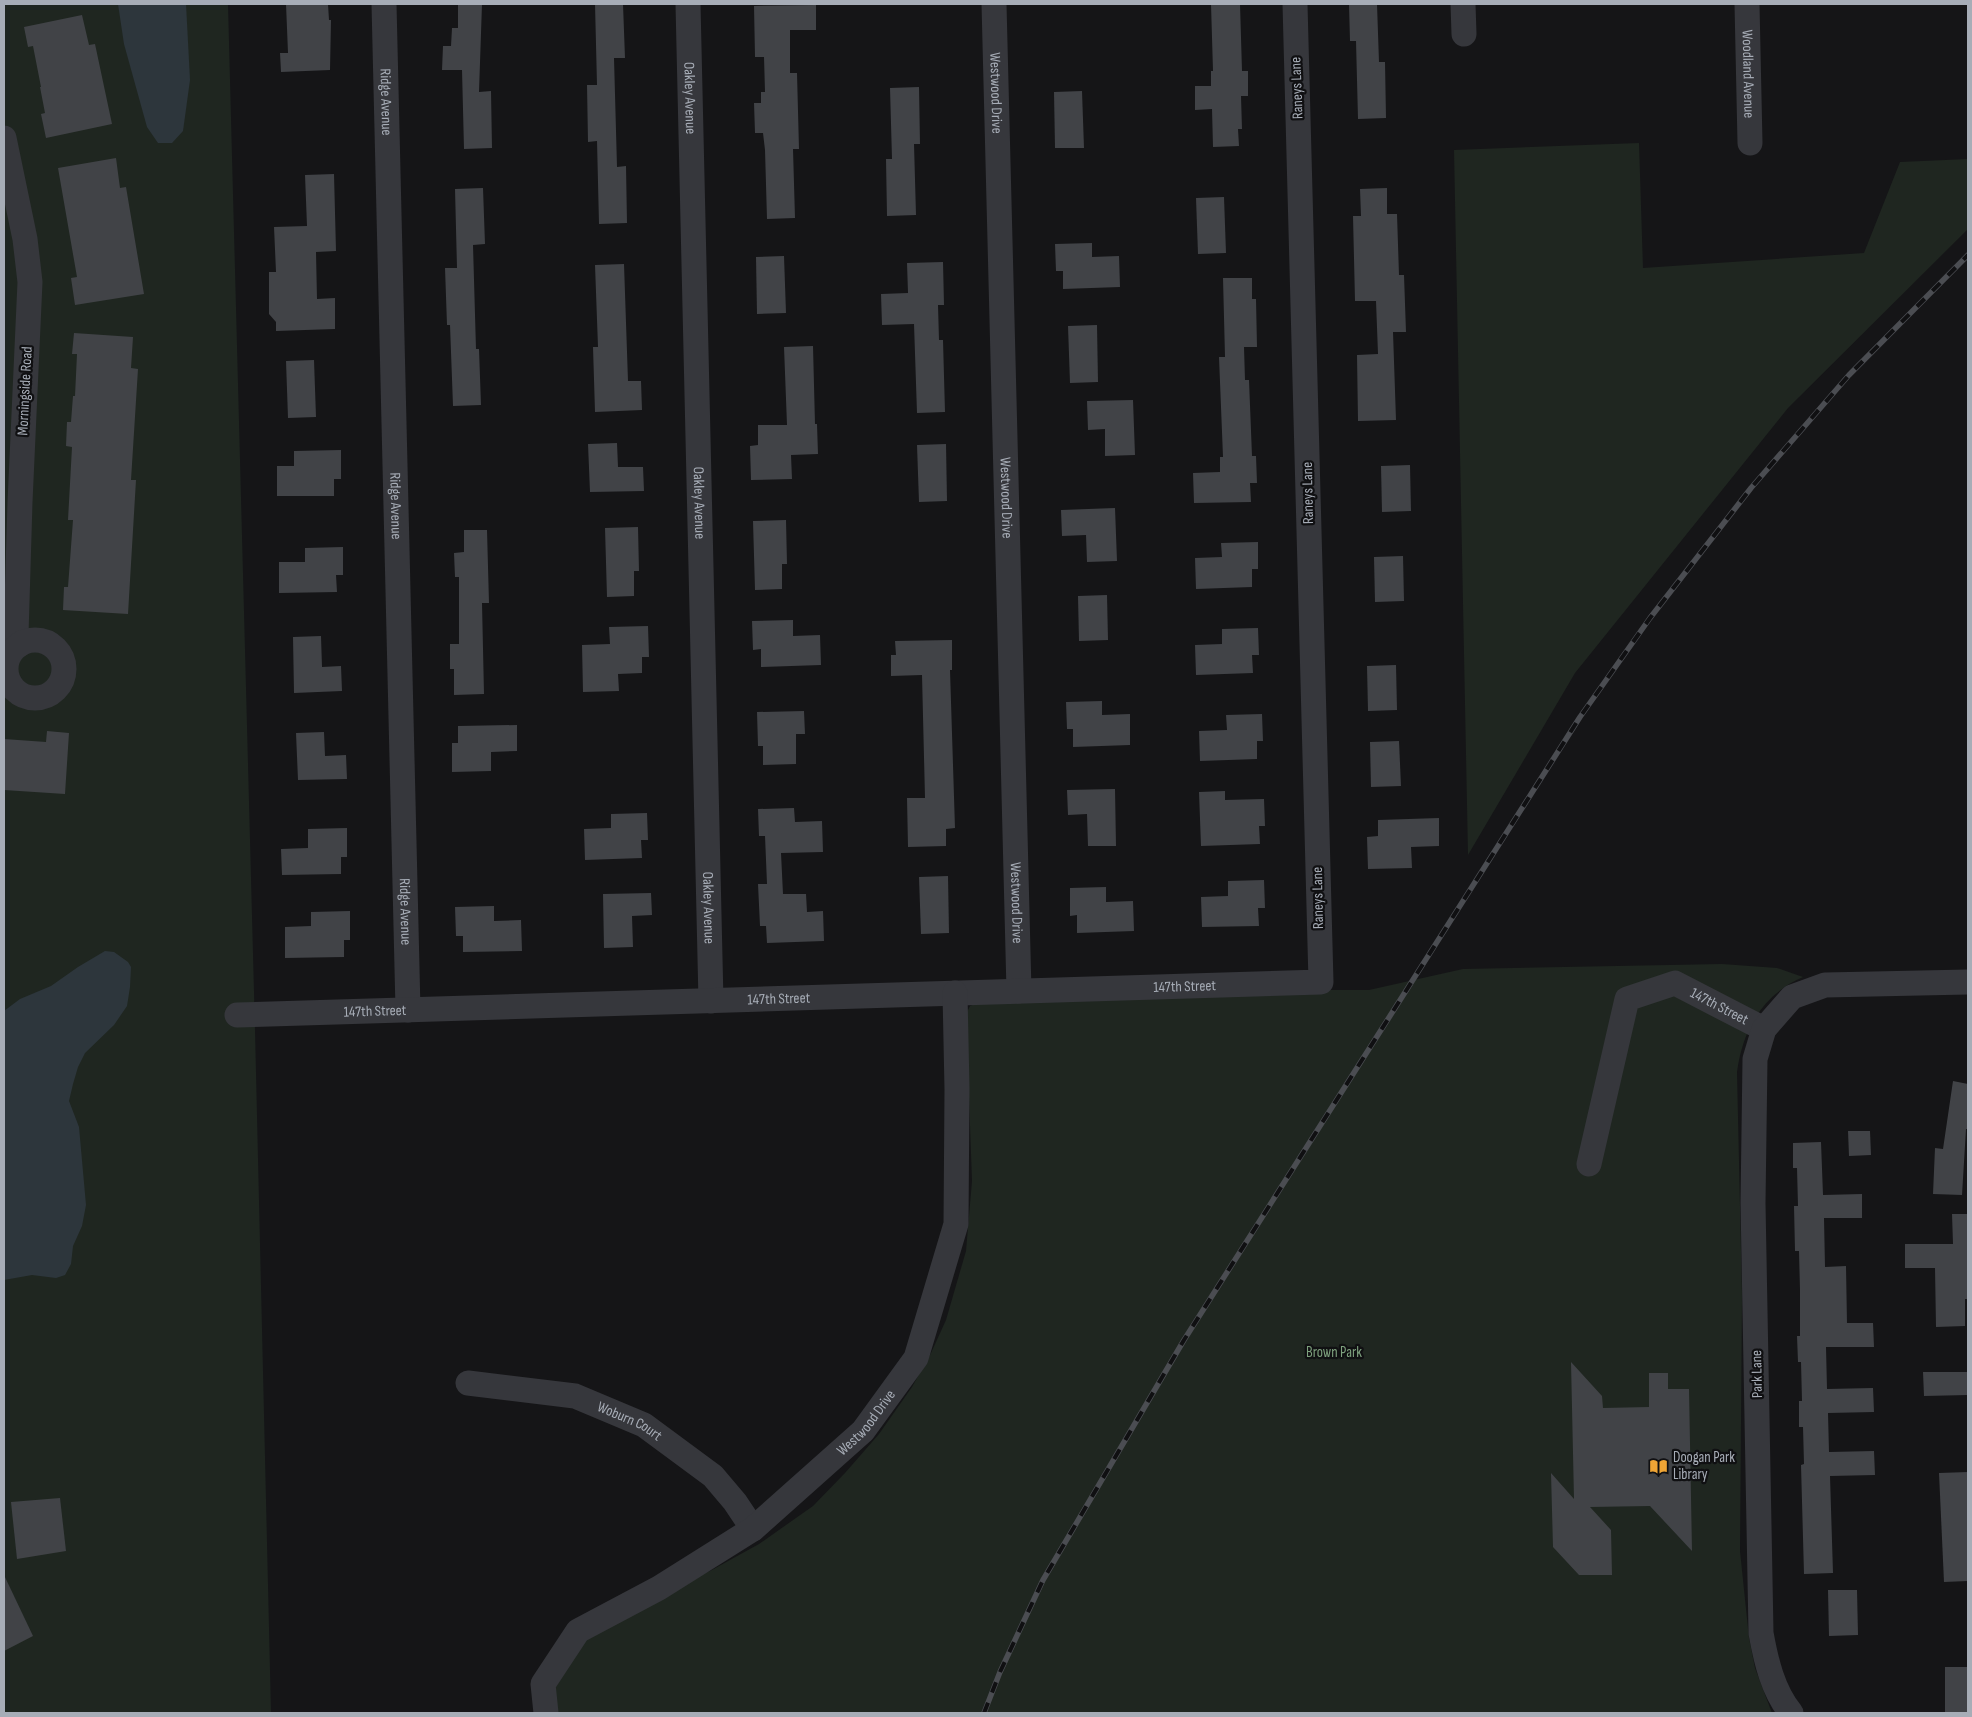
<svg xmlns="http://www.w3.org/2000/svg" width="1972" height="1717" viewBox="0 0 1972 1717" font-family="'Sofia Sans Condensed',sans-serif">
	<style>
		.green { fill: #1f2620 }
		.water { fill: #2d363c }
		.building { fill: #414347 }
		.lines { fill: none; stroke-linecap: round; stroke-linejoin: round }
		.minor { stroke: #36373c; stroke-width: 25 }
		.rail-casing { stroke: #4b4d52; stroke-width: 5.5 }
		.rail { stroke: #101012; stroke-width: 4; stroke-dasharray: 11; stroke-linecap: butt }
		.labels { text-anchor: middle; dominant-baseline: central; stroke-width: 4.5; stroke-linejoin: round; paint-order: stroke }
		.street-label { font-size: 15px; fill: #a7adb7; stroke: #101012 }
		.park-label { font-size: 15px; fill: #7ea17e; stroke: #101012 }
		.poi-label { font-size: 15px; fill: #a7adb7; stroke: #101012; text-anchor: start }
	</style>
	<rect width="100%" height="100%" fill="#151517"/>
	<g class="green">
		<polygon points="4,4 228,4 255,1030 271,1713 4,1713"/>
		<polygon points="1639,143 1643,268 1864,253 1900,162 1968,159 1968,229 1788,408 1575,673 1468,855 1454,150"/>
		<path d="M1722 964 1777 968 1803 977C1762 995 1743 1029 1737 1072L1742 1296 1740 1551 1749 1638 1755 1668 1772 1713H554L555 1684 586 1638 650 1596 710 1571 759 1544 813 1506 845 1473 879 1434 912 1387 931 1353 946 1320 966 1251 972 1181 966 1014 970 1006 982 1001 1320 990H1369L1463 969Z"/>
	</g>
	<g class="water">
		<polygon points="118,4 186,4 190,80 183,131 172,143 158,143 147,127 124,44"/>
		<polygon points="105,951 114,952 128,962 131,967 130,987 127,1006 114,1025 85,1053 78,1067 73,1084 69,1101 79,1127 86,1205 82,1226 73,1246 71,1264 65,1275 56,1278 32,1275 4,1280 4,1011 20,999 51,986 78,967"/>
	</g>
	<g class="building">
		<polygon points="286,4 328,4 329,20 331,20 330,70 281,72 280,53 288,53"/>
		<polygon points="458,4 482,4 479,92 491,91 492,148 464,149 462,70 442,70 443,46 451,46 452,28 458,28"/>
		<polygon points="595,4 623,4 625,58 614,58 617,167 626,166 627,223 599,224 597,141 588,142 587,85 597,85"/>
		<polygon points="1211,4 1240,4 1242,71 1248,71 1248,96 1241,96 1242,129 1238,129 1239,146 1213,147 1212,109 1195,110 1195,86 1211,86 1211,71 1213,71"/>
		<polygon points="1349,4 1377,4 1379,62 1385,62 1386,118 1358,119 1356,41 1350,41"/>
		<polygon points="816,5 816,30 790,30 790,73 797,73 799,149 793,149 795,218 767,219 765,150 763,133 755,133 754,103 761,103 761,92 765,92 764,57 755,57 754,6"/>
		<polygon points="82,15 89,45 95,44 112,124 46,138 41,114 45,113 40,87 41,87 33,46 28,47 24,27"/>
		<polygon points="919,87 920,144 914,144 916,215 887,216 886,159 892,159 890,88"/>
		<polygon points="1082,91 1084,148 1055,148 1054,92"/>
		<polygon points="116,158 120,188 126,187 144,294 75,305 71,278 77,277 58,168"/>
		<polygon points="334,174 336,251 316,252 317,299 335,298 335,329 276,331 276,322 269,314 269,272 276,272 274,227 307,226 305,175"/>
		<polygon points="483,188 485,244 473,245 476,349 479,349 481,405 453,406 450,325 447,325 445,268 457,268 455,189"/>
		<polygon points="1387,188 1387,214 1397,214 1399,275 1404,275 1406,332 1393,332 1396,420 1358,421 1357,355 1378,354 1376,301 1355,301 1353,216 1361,216 1360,189"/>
		<polygon points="1224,197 1226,253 1198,254 1196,198"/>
		<polygon points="1092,243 1092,257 1119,256 1120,287 1063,289 1063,271 1056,271 1055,244"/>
		<polygon points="784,256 786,313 757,314 756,257"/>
		<polygon points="943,262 944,305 938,305 939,340 943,340 945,412 917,413 914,324 882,325 881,294 908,293 907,263"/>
		<polygon points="624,264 628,381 641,381 642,410 595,412 593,347 598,347 595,265"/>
		<polygon points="1223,278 1252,278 1252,299 1256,299 1257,347 1244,347 1245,380 1249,380 1252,456 1256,456 1257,483 1250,483 1251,502 1194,503 1193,473 1220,472 1220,457 1223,457 1219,357 1225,357"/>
		<polygon points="1097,325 1098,382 1070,383 1068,326"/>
		<polygon points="74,333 133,337 131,368 138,369 131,480 136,480 128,614 63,610 64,587 68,587 73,520 68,520 72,447 66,446 67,422 71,422 73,396 75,396 77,354 72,354"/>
		<polygon points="813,346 815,424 817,424 818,454 791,455 792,479 751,480 750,446 758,445 758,425 787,425 784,347"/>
		<polygon points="314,360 316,417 288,418 286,361"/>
		<polygon points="1133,400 1135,455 1105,456 1105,429 1088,430 1087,401"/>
		<polygon points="617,443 618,467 643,467 644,491 590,492 588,444"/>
		<polygon points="946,444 947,501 919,502 917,445"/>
		<polygon points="341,450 341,479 334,479 334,496 277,496 277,466 294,466 294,451"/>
		<polygon points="1410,465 1411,511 1382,512 1381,466"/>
		<polygon points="1115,508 1117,561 1087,562 1086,535 1062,536 1061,510"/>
		<polygon points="786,520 787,564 782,564 782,589 755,590 753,521"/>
		<polygon points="638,527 639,571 634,571 634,596 607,597 605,528"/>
		<polygon points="464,530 487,530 489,603 482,603 484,694 454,695 454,669 450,669 450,644 459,644 459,577 455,577 454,553 464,552"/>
		<polygon points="1258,542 1258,569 1252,569 1252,587 1196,589 1195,558 1222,557 1221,543"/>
		<polygon points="343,547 343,575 336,575 337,592 279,593 279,562 305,562 305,548"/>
		<polygon points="1403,556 1404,601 1375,602 1374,557"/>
		<polygon points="1107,595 1108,640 1079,641 1078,596"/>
		<polygon points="793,620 793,636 820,635 821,665 761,667 761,649 753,650 752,621"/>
		<polygon points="648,626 649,657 642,657 642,673 618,674 619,691 583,692 582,645 610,644 609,627"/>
		<polygon points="1258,628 1259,655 1252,655 1253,673 1196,675 1195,645 1222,644 1222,629"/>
		<polygon points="321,636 322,667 341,666 342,691 294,693 293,637"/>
		<polygon points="952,640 952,670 950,670 955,828 946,829 946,846 908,847 907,798 925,798 922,675 891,676 891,655 896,655 895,641"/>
		<polygon points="1396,665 1397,710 1368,711 1367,666"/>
		<polygon points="1102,701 1102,715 1130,714 1130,745 1073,747 1073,729 1067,729 1066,702"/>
		<polygon points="804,711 805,734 796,734 796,764 763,765 763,746 758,746 757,712"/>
		<polygon points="1262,714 1263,741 1257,741 1257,759 1200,761 1199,731 1227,730 1226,715"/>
		<polygon points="517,725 517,751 491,752 491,771 452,772 452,743 458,743 458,726"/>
		<polygon points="47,731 69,733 65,794 4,790 4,739 46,742"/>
		<polygon points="324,732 325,756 346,755 347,779 298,780 296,733"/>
		<polygon points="1399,741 1401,786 1371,787 1370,742"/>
		<polygon points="1115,789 1116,846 1088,846 1087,814 1068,815 1067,790"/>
		<polygon points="1225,791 1225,800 1264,799 1265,826 1259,826 1260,844 1201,846 1199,792"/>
		<polygon points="794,808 795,822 822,821 823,852 781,853 783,894 806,894 807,912 823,911 824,941 767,943 766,926 760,926 758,884 767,884 765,836 759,836 758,809"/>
		<polygon points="647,813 648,840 641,840 642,858 585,860 584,829 611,828 611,814"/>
		<polygon points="1439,818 1439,846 1411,847 1412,868 1368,869 1367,837 1378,836 1378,820"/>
		<polygon points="347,828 347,857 341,857 341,874 282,875 281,849 308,848 308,829"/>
		<polygon points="948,876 949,933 921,934 919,877"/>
		<polygon points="1264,880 1265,908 1258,908 1259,926 1202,927 1201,897 1228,896 1228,881"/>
		<polygon points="1106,887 1106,902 1133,901 1134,931 1077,933 1077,915 1070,916 1070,888"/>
		<polygon points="651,893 652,915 632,916 633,947 604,948 603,894"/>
		<polygon points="494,906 494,921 521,920 522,951 463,952 463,936 456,936 455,907"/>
		<polygon points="350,911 350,940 344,940 344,957 285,958 285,927 311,926 311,912"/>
		<polygon points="1953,1081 1968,1084 1968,1129 1966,1129 1962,1195 1933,1194 1935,1148 1943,1149"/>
		<polygon points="1848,1131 1870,1131 1871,1155 1849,1156"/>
		<polygon points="1821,1142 1823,1195 1862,1194 1862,1218 1824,1218 1825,1267 1846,1266 1847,1323 1873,1323 1874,1347 1826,1347 1827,1389 1873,1388 1874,1412 1828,1413 1829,1452 1874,1451 1875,1475 1830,1476 1833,1573 1804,1574 1801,1465 1804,1464 1803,1427 1799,1427 1799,1401 1802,1401 1801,1362 1798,1362 1797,1336 1800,1336 1800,1290 1799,1251 1795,1251 1794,1206 1798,1206 1797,1168 1793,1168 1793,1143"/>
		<polygon points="1952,1214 1968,1214 1968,1299 1965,1299 1965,1326 1936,1327 1935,1268 1905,1268 1905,1244 1953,1244"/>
		<polygon points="1571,1362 1602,1396 1603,1408 1649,1407 1649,1373 1668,1373 1668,1389 1689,1389 1692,1551 1650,1506 1590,1507 1611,1530 1612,1575 1579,1575 1553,1547 1551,1473 1574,1499"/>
		<polygon points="1923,1372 1968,1372 1968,1395 1924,1396"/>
		<polygon points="1968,1472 1968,1581 1944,1582 1939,1473"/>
		<polygon points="60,1498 66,1551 17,1559 11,1502"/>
		<polygon points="4,1575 33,1636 4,1651"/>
		<polygon points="1828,1590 1857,1590 1858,1635 1829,1636"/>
		<rect x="1945" y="1667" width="23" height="46"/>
	</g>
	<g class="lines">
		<g class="minor">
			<path id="s1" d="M384 4 408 1010"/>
			<path id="s2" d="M688 4 711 1001"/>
			<path id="s3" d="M994 4 1019 991"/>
			<polyline points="1463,4 1464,34"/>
			<path id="s4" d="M1747 4 1750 143"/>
			<polyline points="4,138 25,239 30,282 20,502 16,635 19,645"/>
			<circle cx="35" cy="669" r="29"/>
			<path id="s5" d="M237 1015 1321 982 1295 4"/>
			<path id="s6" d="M1589 1164 1627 999 1675 983 1764 1029"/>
			<path id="s7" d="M468 1383 575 1396 644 1425 713 1476 735 1502 753 1529"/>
			<path id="s8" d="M546 1713 543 1684 578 1631 659 1588 753 1529 863 1431 916 1358 956 1224 957 1089 955 993"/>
			<path d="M1791 1713C1773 1691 1766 1661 1761 1633L1753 1203 1755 1059 1764 1029 1792 997 1825 985 1968 982"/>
		</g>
		<defs>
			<polyline id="rail" points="984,1713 1000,1672 1043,1580 1184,1340 1580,717 1650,618 1751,488 1849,375 1968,255"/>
		</defs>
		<use href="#rail" class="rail-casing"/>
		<use href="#rail" class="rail"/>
	</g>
	<defs>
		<symbol id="library-bare" viewBox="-9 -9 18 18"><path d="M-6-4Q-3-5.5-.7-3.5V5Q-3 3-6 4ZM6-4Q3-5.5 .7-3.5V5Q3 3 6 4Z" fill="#efa535" stroke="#101012" stroke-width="2.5" paint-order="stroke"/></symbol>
	</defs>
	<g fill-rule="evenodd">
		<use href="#library-bare" x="1646" y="1454" width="25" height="25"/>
	</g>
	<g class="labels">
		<g class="street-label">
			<text stroke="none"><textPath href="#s4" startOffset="70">Woodland Avenue</textPath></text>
			<text transform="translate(1297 88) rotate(-92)">Raneys Lane</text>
			<text stroke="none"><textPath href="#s3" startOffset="89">Westwood Drive</textPath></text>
			<text stroke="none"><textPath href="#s2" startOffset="94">Oakley Avenue</textPath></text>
			<text stroke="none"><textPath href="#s1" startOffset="98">Ridge Avenue</textPath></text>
			<text transform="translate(25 391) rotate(-87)">Morningside Road</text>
			<text transform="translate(1308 493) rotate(-91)">Raneys Lane</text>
			<text stroke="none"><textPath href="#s3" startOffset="494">Westwood Drive</textPath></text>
			<text stroke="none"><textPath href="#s2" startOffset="499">Oakley Avenue</textPath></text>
			<text stroke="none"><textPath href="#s1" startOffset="502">Ridge Avenue</textPath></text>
			<text transform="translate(1318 898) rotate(-91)">Raneys Lane</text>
			<text stroke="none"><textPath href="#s3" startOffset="899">Westwood Drive</textPath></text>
			<text stroke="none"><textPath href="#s2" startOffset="904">Oakley Avenue</textPath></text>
			<text stroke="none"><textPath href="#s1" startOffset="908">Ridge Avenue</textPath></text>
			<text stroke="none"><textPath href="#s5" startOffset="948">147th Street</textPath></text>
			<text stroke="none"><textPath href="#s5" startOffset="542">147th Street</textPath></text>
			<text stroke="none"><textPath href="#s6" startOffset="270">147th Street</textPath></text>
			<text stroke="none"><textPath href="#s5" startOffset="138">147th Street</textPath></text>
			<text transform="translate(1757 1374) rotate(-91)">Park Lane</text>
			<text stroke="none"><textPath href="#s8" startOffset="451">Westwood Drive</textPath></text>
			<text stroke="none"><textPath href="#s7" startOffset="168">Woburn Court</textPath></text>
		</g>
		<g class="park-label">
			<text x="1334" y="1352">Brown Park</text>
		</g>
		<g class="poi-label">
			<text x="1673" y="1457">Doogan Park<tspan x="1673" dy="17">Library</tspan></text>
		</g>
	</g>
	<rect width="1972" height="1717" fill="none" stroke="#a7adb7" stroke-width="10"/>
</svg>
